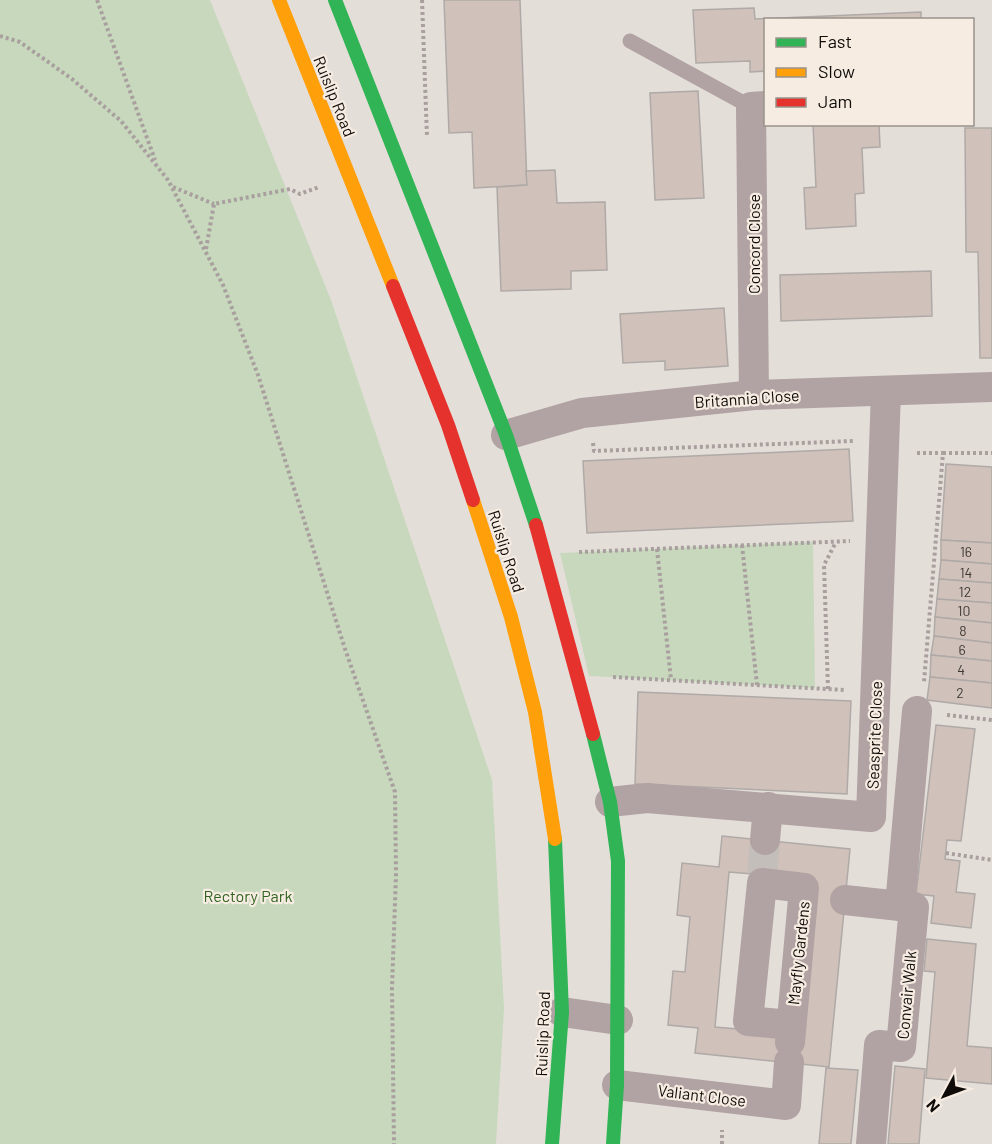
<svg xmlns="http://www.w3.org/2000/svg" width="992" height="1144" viewBox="0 0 992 1144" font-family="Barlow,sans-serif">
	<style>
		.green { fill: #c7d8bd }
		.building { fill: #d0c1ba; stroke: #afaaa7; stroke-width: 1.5; fill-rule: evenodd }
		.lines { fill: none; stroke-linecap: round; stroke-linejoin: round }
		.street-tunnel { stroke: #c4beba; stroke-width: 30; stroke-dasharray: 30 15; stroke-linecap: butt }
		.path { stroke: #a89f9e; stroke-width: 4; stroke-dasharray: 3 3; stroke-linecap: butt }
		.lane { stroke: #b1a2a3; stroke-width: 15 }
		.street { stroke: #b1a2a3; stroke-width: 30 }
		.fast { stroke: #30b455; stroke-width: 14 }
		.slow { stroke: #ff9f0a; stroke-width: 14 }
		.jam { stroke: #e5322d; stroke-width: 14 }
		.labels { text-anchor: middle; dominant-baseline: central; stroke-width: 4.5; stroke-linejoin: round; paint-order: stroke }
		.number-label { font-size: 14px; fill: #3e3834 }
		.street-label { font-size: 16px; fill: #0e0b08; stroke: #f6ece2 }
		.park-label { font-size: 16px; fill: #316420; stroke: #f6ece2 }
	</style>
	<rect width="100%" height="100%" fill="#e4ded9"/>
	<g class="green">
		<polygon points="0,0 210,0 331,300 492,780 504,1009 496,1144 0,1144"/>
		<polygon points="813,542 815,688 589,676 560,553"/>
	</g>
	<g class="building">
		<polygon points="444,0 520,0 527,185 474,188 472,132 449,133"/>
		<polygon points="754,8 755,19 921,12 921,20 766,20 766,71 750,72 750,61 696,63 693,10"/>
		<polygon points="698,91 704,198 655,200 650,93"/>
		<polygon points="813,124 879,124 880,147 862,148 864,193 855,194 856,226 806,229 804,188 816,187"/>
		<polygon points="965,128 992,128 992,358 980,358 978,252 966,252"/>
		<polygon points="555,170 557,203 605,202 607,270 571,271 571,289 501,291 497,187 527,185 526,171"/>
		<polygon points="931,271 932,316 781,321 780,275"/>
		<polygon points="724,308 728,366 665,370 665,361 623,363 620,314"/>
		<polygon points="849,449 853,521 587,533 583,461"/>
		<polygon points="946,464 992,467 992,543 941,540"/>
		<polygon points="941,540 992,543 992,564 941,560"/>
		<polygon points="941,560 992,564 992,583 939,579"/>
		<polygon points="939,579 992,583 992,603 937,599"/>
		<polygon points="937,599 992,603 992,623 935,617"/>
		<polygon points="935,617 992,623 992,643 934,636"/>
		<polygon points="934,636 992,643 992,661 931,655"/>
		<polygon points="931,655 992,661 992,683 930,677"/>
		<polygon points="930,677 992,683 992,708 927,700"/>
		<polygon points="638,692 851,701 847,794 635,784"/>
		<polygon points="936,725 975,729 961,841 947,840 945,859 960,861 956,892 975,894 971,928 931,923 934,896 916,894"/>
		<path d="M722 836 850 849 829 1067 695 1053 698 1028 668 1025 673 971 685 972 690 917 677 915 682 863 719 867ZM729 872 810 879 784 1033 715 1027Z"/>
		<polygon points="927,939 976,944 967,1046 992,1048 992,1084 926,1078 935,972 924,971"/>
		<polygon points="895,1066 925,1069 919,1144 888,1144"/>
		<polygon points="826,1068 858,1070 851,1144 819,1144"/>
	</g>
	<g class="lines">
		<polyline class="street-tunnel" points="762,874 765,840"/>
		<g class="path">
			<polyline points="97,0 155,160"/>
			<polyline points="422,0 427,137"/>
			<polyline points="0,36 20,42 72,79 121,121 168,180 223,285 258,375 345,649 395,792 396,874 392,988 394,1144"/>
			<polyline points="173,187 214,204"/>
			<polyline points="206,249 214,204 290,189 300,194 319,187"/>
			<polyline points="593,443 594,451 853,441"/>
			<polyline points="917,453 943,453 924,682"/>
			<polyline points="943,453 992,453"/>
			<polyline points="742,545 757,685"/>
			<polyline points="657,549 671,680"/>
			<polyline points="579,552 850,541"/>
			<polyline points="613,677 845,690"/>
			<polyline points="828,689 824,565 836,542"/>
			<polyline points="947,715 992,720"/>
			<polyline points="946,853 992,860"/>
			<polyline points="722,1144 722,1130"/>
		</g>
		<polyline class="lane" points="630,41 751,107"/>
		<g class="street">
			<polyline points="754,395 751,107 766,106"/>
			<polyline points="506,435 582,413 754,395 992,387"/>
			<polyline points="610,802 647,798 871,817 886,391"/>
			<polyline points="765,840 768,807"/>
			<polyline points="845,900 900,906"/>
			<polyline points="562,1012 618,1020"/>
			<polyline points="790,1042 804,888 762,883 748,1021 791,1025"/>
			<polyline points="617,1085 786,1105 789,1062"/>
			<polyline points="871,1144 879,1045 901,1047 914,907 900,906 917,711"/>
		</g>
		<g class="fast">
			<polyline points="335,0 506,435 536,525"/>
			<polyline points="593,734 610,802 618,861 617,1085 613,1144"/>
			<polyline points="552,1144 562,1012 555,839"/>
		</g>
		<g class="slow">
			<polyline points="279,0 393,286"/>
			<polyline points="473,500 511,617 535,712 555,839"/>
		</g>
		<g class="jam">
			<polyline points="393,286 448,425 473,500"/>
			<polyline points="536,525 593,734"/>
		</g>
	</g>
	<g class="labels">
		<g class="number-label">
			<text x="966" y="551">16</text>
			<text x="966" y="572">14</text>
			<text x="965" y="591">12</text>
			<text x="964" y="610">10</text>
			<text x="963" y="630">8</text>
			<text x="962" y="649">6</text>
			<text x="961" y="669">4</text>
			<text x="960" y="692">2</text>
		</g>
		<g class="street-label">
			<text transform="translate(335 96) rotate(68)">Ruislip Road</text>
			<text transform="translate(753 244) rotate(-90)">Concord Close</text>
			<text transform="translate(747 398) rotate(-4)">Britannia Close</text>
			<text transform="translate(507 551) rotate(72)">Ruislip Road</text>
			<text transform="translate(874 735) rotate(-88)">Seasprite Close</text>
			<text transform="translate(798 953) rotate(-84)">Mayfly Gardens</text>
			<text transform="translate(906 995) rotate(-85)">Convair Walk</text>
			<text transform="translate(542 1034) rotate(-88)">Ruislip Road</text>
			<text transform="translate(702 1095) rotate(7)">Valiant Close</text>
		</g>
		<g class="park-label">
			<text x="248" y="895">Rectory Park</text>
		</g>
	</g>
	<rect x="764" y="18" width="210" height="108" fill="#f6ece2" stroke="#99928b" stroke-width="1.5"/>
	<rect x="776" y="38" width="30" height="9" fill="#30b455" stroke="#99928b" stroke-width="1.5"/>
	<text x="818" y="48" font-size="18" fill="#0e0b08">Fast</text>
	<rect x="776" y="68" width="30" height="9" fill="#ff9f0a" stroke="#99928b" stroke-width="1.5"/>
	<text x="818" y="78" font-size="18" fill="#0e0b08">Slow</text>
	<rect x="776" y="98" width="30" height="9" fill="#e5322d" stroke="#99928b" stroke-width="1.5"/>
	<text x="818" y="108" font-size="18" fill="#0e0b08">Jam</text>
	<g transform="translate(944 1096) rotate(229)" stroke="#f6ece2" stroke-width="4.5" paint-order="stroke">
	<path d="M0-4.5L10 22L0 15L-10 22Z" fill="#0e0b08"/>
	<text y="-9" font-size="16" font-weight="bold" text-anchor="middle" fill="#0e0b08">N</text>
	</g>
</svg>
